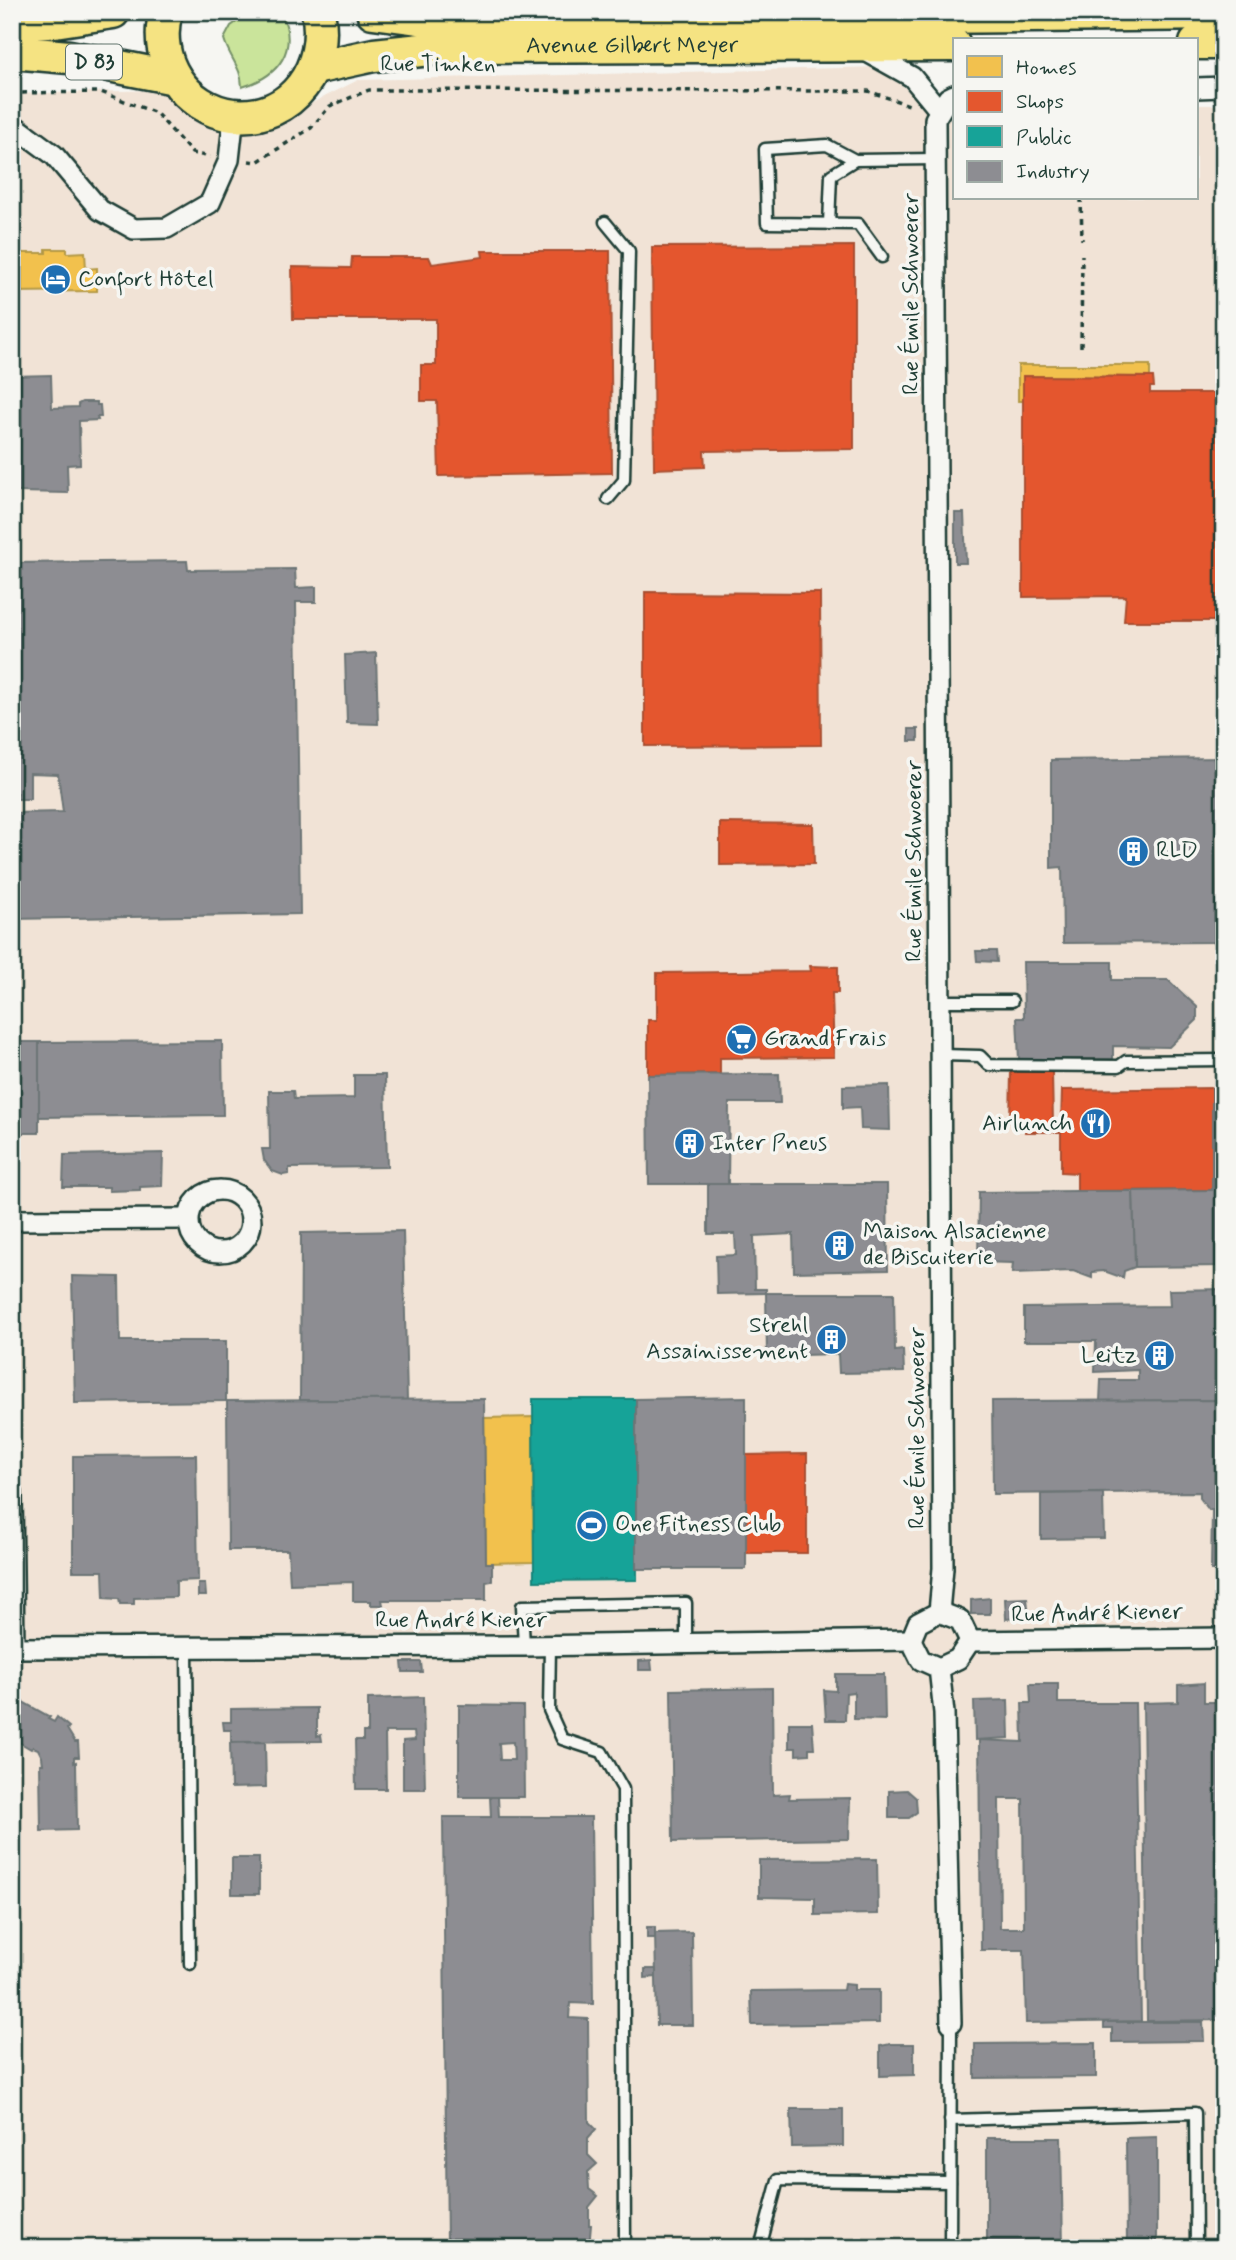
<svg xmlns="http://www.w3.org/2000/svg" width="1236" height="2260" viewBox="0 0 1236 2260" font-family="Mynerve,sans-serif">
	<style>
		.built { fill: #f1e3d6 }
		.green { fill: #cae49b; stroke: #749068; stroke-width: 2 }
		.homes { fill: #f2c14e; stroke: #b39946; stroke-width: 2 }
		.shops { fill: #e4572e; stroke: #a94f30; stroke-width: 2 }
		.public { fill: #17a398; stroke: #19847a; stroke-width: 2 }
		.industry { fill: #8d8d92; stroke: #6c7576; stroke-width: 2; fill-rule: evenodd }
		.lines { fill: none; stroke-linecap: round; stroke-linejoin: round }
		.service-casing { stroke: #1f3d34; stroke-width: 15 }
		.minor-casing { stroke: #1f3d34; stroke-width: 24 }
		.primary-casing { stroke: #1f3d34; stroke-width: 37 }
		.path { stroke: #1f3d34; stroke-width: 3.5; stroke-dasharray: 5 5; stroke-linecap: butt }
		.service { stroke: #f6f6f2; stroke-width: 10 }
		.minor { stroke: #f6f6f2; stroke-width: 19 }
		.primary { stroke: #f5e382; stroke-width: 32 }
		.labels { text-anchor: middle; dominant-baseline: central; stroke-width: 7; stroke-linejoin: round; paint-order: stroke }
		.shield { fill: #f6f6f2; stroke: #60746d; stroke-width: 2 }
		.shield-label { font-size: 21px; font-weight: bold; fill: #1f3d34 }
		.street-label { font-size: 23px; fill: #1f3d34; stroke: #f6f6f2 }
		.poi-label { font-size: 23px; fill: #1f3d34; stroke: #f6f6f2; text-anchor: start }
	</style>
	<rect width="100%" height="100%" fill="#f6f6f2"/>
	<filter id="ink" filterUnits="userSpaceOnUse"><feTurbulence type="fractalNoise" baseFrequency=".0143" numOctaves="2"/><feDisplacementMap in="SourceGraphic" scale="14" xChannelSelector="R" yChannelSelector="G"/><feConvolveMatrix kernelMatrix="1 2 1 2 8 2 1 2 1" color-interpolation-filters="sRGB"/></filter>
	<g filter="url(#ink)">
		<polygon class="built" points="880,67 945,121 954,116 954,198 1196,198 1196,105 1224,105 1224,2248 12,2248 12,94 159,90 213,130 262,128 358,80"/>
		<path class="green" d="M251 12H281C299 50 279 76 242 87 242 68 229 57 224 39L231 26Z"/>
		<g class="homes">
			<polygon points="46,249 67,249 67,253 85,252 86,269 97,268 97,291 12,292 12,253 46,253"/>
			<polygon points="1018,365 1150,365 1150,377 1023,376 1023,401 1018,401"/>
			<polygon points="533,1417 534,1562 486,1563 484,1418"/>
		</g>
		<g class="shops">
			<polygon points="854,246 854,449 704,451 705,467 654,469 652,247"/>
			<polygon points="482,251 610,251 612,473 439,476 437,401 421,401 421,365 436,365 436,319 293,319 292,267 351,268 352,257 429,257 432,264 483,257"/>
			<polygon points="1023,376 1153,377 1154,387 1150,387 1150,393 1224,393 1224,621 1124,621 1126,596 1023,597"/>
			<polygon points="645,592 820,593 821,745 645,746"/>
			<polygon points="720,823 813,824 814,864 720,865"/>
			<polygon points="810,966 838,967 838,993 832,993 834,1057 720,1058 720,1074 648,1075 648,1020 657,1020 657,973 811,971"/>
			<polygon points="1011,1071 1052,1072 1053,1123 1061,1123 1062,1090 1212,1088 1212,1190 1077,1191 1077,1173 1061,1172 1061,1132 1025,1132 1026,1122 1010,1122"/>
			<polygon points="807,1454 807,1553 746,1553 745,1455"/>
		</g>
		<polygon class="public" points="533,1399 636,1399 637,1580 534,1581"/>
		<g class="industry">
			<polygon points="51,375 52,408 78,407 78,404 82,402 97,402 97,405 100,405 101,417 97,417 98,420 79,421 80,464 67,465 68,493 17,492 16,458 12,458 12,376"/>
			<polygon points="955,513 964,513 966,563 955,563"/>
			<polygon points="187,561 188,570 295,569 296,588 316,587 316,602 296,602 300,914 12,919 12,813 63,812 58,774 30,773 30,799 17,799 18,793 12,793 12,563"/>
			<polygon points="376,653 378,724 347,723 345,655"/>
			<rect x="909" y="729" width="9" height="12"/>
			<polygon points="1224,758 1224,835 1215,835 1216,942 1063,943 1062,867 1051,868 1051,760"/>
			<polygon points="976,951 996,951 997,962 977,961"/>
			<polygon points="1023,962 1112,962 1112,980 1168,980 1197,1007 1197,1020 1169,1047 1113,1046 1113,1059 1019,1060 1017,1018 1024,1018"/>
			<polygon points="222,1041 223,1115 39,1117 39,1042"/>
			<rect x="12" y="1042" width="27" height="91"/>
			<polygon points="779,1074 780,1103 729,1103 728,1184 649,1184 648,1075"/>
			<polygon points="354,1075 385,1075 387,1167 289,1168 289,1174 283,1175 272,1171 264,1160 262,1149 270,1149 269,1091 293,1091 294,1099 354,1098"/>
			<polygon points="889,1085 890,1130 861,1129 860,1107 843,1108 843,1086"/>
			<polygon points="1212,1088 1224,1088 1224,1266 1135,1267 1133,1191 1212,1190"/>
			<polygon points="163,1153 162,1186 140,1187 140,1190 109,1191 109,1187 63,1187 64,1155"/>
			<polygon points="708,1184 887,1184 888,1270 794,1272 793,1234 754,1236 755,1289 766,1289 766,1293 717,1294 716,1256 736,1255 735,1234 708,1234"/>
			<polygon points="1077,1191 1133,1191 1135,1267 1124,1271 1123,1278 1104,1271 1092,1272 1092,1278 1073,1271 1012,1273 1013,1263 978,1262 979,1192"/>
			<polygon points="403,1231 407,1400 300,1400 301,1233"/>
			<polygon points="72,1276 119,1277 120,1341 226,1341 226,1401 75,1403"/>
			<polygon points="1224,1289 1224,1400 1100,1401 1101,1380 1138,1380 1138,1370 1095,1372 1096,1341 1024,1341 1024,1308 1170,1306 1169,1290"/>
			<polygon points="766,1293 894,1293 895,1351 903,1350 904,1372 839,1373 838,1354 767,1356"/>
			<polygon points="746,1397 746,1569 636,1569 636,1399"/>
			<polygon points="484,1399 486,1563 492,1563 492,1581 486,1582 486,1600 382,1600 383,1605 371,1605 371,1601 353,1601 353,1582 290,1584 288,1550 228,1550 227,1401"/>
			<polygon points="1224,1400 1224,1570 1211,1570 1212,1510 1209,1510 1200,1498 1200,1492 993,1494 992,1401"/>
			<polygon points="196,1455 198,1580 176,1581 176,1597 134,1598 134,1604 120,1604 119,1599 104,1598 103,1571 73,1571 73,1456"/>
			<polygon points="1103,1493 1104,1538 1041,1539 1041,1494"/>
			<polygon points="198,1584 205,1584 206,1596 198,1596"/>
			<polygon points="990,1598 990,1614 971,1614 971,1600"/>
			<polygon points="1027,1598 1029,1617 1006,1619 1005,1599"/>
			<polygon points="651,1660 652,1670 639,1670 639,1661"/>
			<polygon points="402,1662 421,1662 422,1672 403,1672"/>
			<polygon points="836,1674 884,1674 885,1720 854,1719 854,1692 846,1693 845,1720 826,1720 824,1690 836,1691"/>
			<polygon points="1204,1683 1204,1702 1224,1702 1224,2020 1147,2021 1143,1703 1178,1702 1178,1685"/>
			<path d="M1030 1684H1058V1703H1135L1141 2021 1026 2023 1024 1950H981L979 1740 1023 1742 1022 1703H1031ZM999 1799H1023L1024 1928H1000Z"/>
			<polygon points="772,1688 773,1795 790,1794 789,1799 850,1798 849,1839 673,1842 671,1690"/>
			<polygon points="12,1696 50,1717 48,1719 54,1722 57,1717 69,1727 67,1729 75,1742 78,1742 79,1757 74,1757 74,1763 76,1762 77,1830 41,1831 40,1764 43,1764 42,1757 38,1749 33,1747 31,1749 12,1738"/>
			<polygon points="423,1697 425,1789 403,1789 403,1741 415,1740 414,1732 385,1732 386,1789 356,1789 355,1740 363,1740 363,1732 368,1732 368,1699"/>
			<polygon points="1008,1700 1009,1738 975,1740 974,1701"/>
			<path d="M459 1705 523 1706 524 1797H459ZM513 1742 514 1760H500L499 1743Z"/>
			<polygon points="317,1708 317,1736 321,1735 322,1741 231,1742 231,1730 224,1730 223,1722 231,1722 231,1709"/>
			<polygon points="789,1723 812,1723 814,1748 809,1748 809,1754 796,1755 796,1748 789,1748"/>
			<polygon points="265,1742 266,1787 231,1788 230,1743"/>
			<polygon points="907,1790 916,1798 917,1812 909,1818 889,1818 889,1791"/>
			<polygon points="490,1797 498,1797 499,1817 591,1817 593,2004 570,2003 569,2018 588,2019 589,2122 596,2129 588,2138 588,2155 597,2164 588,2172 589,2189 598,2196 589,2207 589,2225 591,2225 589,2248 447,2248 443,1817 491,1817"/>
			<rect x="232" y="1858" width="27" height="36"/>
			<polygon points="877,1859 878,1914 815,1915 815,1898 759,1897 759,1860"/>
			<rect x="647" y="1927" width="8" height="11"/>
			<polygon points="692,1932 693,2025 657,2025 655,1933"/>
			<polygon points="645,1969 656,1969 656,1977 645,1978"/>
			<polygon points="844,1984 854,1985 854,1990 879,1990 879,2023 752,2025 751,1991 843,1990"/>
			<polygon points="1104,2022 1203,2022 1204,2041 1112,2042 1112,2028 1104,2028"/>
			<polygon points="1096,2043 1096,2077 975,2078 975,2044"/>
			<polygon points="891,2044 914,2044 914,2075 880,2076 880,2046"/>
			<polygon points="791,2109 843,2109 843,2146 792,2147"/>
			<polygon points="1157,2137 1157,2248 1127,2248 1126,2138"/>
			<polygon points="987,2138 1061,2138 1063,2248 987,2248"/>
		</g>
		<g class="lines">
			<defs>
				<g id="service">
					<polyline points="605,222 629,251 624,480 608,499"/>
					<polyline points="829,224 831,175 855,160"/>
					<polyline points="882,257 858,224 767,223 765,149 827,145 855,160 935,159"/>
					<polyline points="941,1001 1012,1001"/>
					<polyline points="941,1055 980,1056 989,1065 1119,1066 1126,1061 1224,1060"/>
					<polyline points="550,1645 549,1710 562,1739 602,1752 623,1789 625,2244"/>
					<polyline points="524,1646 522,1606 686,1603 686,1644"/>
					<polyline points="187,1647 190,1964"/>
					<polyline points="950,2120 1195,2113 1196,2248"/>
					<polyline points="760,2248 778,2180 950,2182"/>
					<polyline points="950,2248 951,2023"/>
				</g>
				<g id="minor">
					<polyline points="862,49 912,77 939,110"/>
					<polyline points="1196,88 1224,87"/>
					<polyline points="12,124 54,155 100,210 134,229 167,228 210,203 229,160 234,115"/>
					<circle cx="220" cy="1221" r="31"/>
					<polyline points="12,1220 188,1219"/>
					<polyline points="12,1493 14,1648"/>
					<polyline points="939,1612 943,1568 935,119 948,98 954,95"/>
					<polyline points="911,1640 918,1623 939,1612 960,1620 970,1641"/>
					<polyline points="911,1640 921,1660 939,1668 958,1659 970,1641"/>
					<polyline points="970,1641 1224,1638"/>
					<polyline points="12,1648 524,1646 911,1640"/>
					<polyline points="939,1668 944,1713 951,2023"/>
				</g>
				<g id="primary">
					<path d="M166 12C152 59 184 109 233 115 293 121 329 66 318 12"/>
					<polyline points="373,12 448,22 1224,14"/>
					<polyline points="12,23 48,22 113,12"/>
					<polyline points="1196,43 1224,43"/>
					<polyline points="12,52 69,57 175,78"/>
					<path id="s1" d="M314 68 374 55 450 47 954 45"/>
				</g>
			</defs>
			<use href="#service" class="service-casing"/>
			<use href="#minor" class="minor-casing"/>
			<use href="#primary" class="primary-casing"/>
			<g class="path">
				<polyline points="12,93 101,92 156,113 192,153 210,157"/>
				<polyline points="249,161 257,162 311,128 330,106 369,90 868,91 909,105"/>
				<polyline points="1081,198 1082,240"/>
				<polyline points="1081,347 1082,255"/>
			</g>
			<use href="#service" class="service"/>
			<use href="#minor" class="minor"/>
			<use href="#primary" class="primary"/>
		</g>
	</g>
	<defs>
		<symbol id="hotel-disc" viewBox="-11 -11 22 22"><circle r="9.5" fill="#1f6fb2" stroke="#f6f6f2"/><path d="M-6-4.5h1.5V1H6V5H4.5V3h-9V5H-6ZM-4 0a1.8 1.8 0 1 1 3.6 0ZM.5 0V-2.5h3Q6-2.5 6 0Z" fill="#fff"/></symbol>
		<symbol id="building-disc" viewBox="-11 -11 22 22"><circle r="9.5" fill="#1f6fb2" stroke="#f6f6f2"/><path d="M-4-6H4V6H1V3H-1V6H-4ZM-2.5-4.3h1.7v1.8h-1.7ZM.8-4.3h1.7v1.8H.8ZM-2.5-1h1.7V.8h-1.7ZM.8-1h1.7V.8H.8Z" fill="#fff"/></symbol>
		<symbol id="supermarket-disc" viewBox="-11 -11 22 22"><circle r="9.5" fill="#1f6fb2" stroke="#f6f6f2"/><path d="M-6-5.5h2.5l.6 2H6L4.5 2H-2.5L-4.4-4H-6ZM-1.5 3.2a1.3 1.3 0 1 0 .1 0ZM3 3.2a1.3 1.3 0 1 0 .1 0Z" fill="#fff"/></symbol>
		<symbol id="restaurant-disc" viewBox="-11 -11 22 22"><circle r="9.5" fill="#1f6fb2" stroke="#f6f6f2"/><path d="M-5-6h1v4h1v-4h1v4h1v-4h1v5L-1.5 .5V6h-2V.5L-5-1ZM5-6V6H3V1.5H1.5Q1.5-4 5-6Z" fill="#fff"/></symbol>
		<symbol id="stadium-disc" viewBox="-11 -11 22 22"><circle r="9.5" fill="#1f6fb2" stroke="#f6f6f2"/><path d="M0-5a6.5 5 0 1 0 0 10a6.5 5 0 1 0 0-10ZM-3.5-1.8h7v3.6h-7Z" fill="#fff"/></symbol>
	</defs>
	<g fill-rule="evenodd">
		<use href="#hotel-disc" x="38" y="262" width="35" height="35"/>
		<use href="#building-disc" x="1116" y="834" width="35" height="35"/>
		<use href="#supermarket-disc" x="724" y="1022" width="35" height="35"/>
		<use href="#restaurant-disc" x="1078" y="1106" width="35" height="35"/>
		<use href="#building-disc" x="672" y="1126" width="35" height="35"/>
		<use href="#building-disc" x="822" y="1228" width="35" height="35"/>
		<use href="#building-disc" x="814" y="1322" width="35" height="35"/>
		<use href="#building-disc" x="1142" y="1338" width="35" height="35"/>
		<use href="#stadium-disc" x="574" y="1508" width="35" height="35"/>
	</g>
	<g class="labels">
		<rect class="shield" x="66" y="44.5" width="56" height="35" rx="5"/>
		<g class="shield-label">
			<text x="94" y="62">D 83</text>
		</g>
		<g class="street-label">
			<text stroke="none"><textPath href="#s1" startOffset="320">Avenue Gilbert Meyer</textPath></text>
			<text x="438" y="65">Rue Timken</text>
			<text transform="translate(912 294) rotate(-90)">Rue Émile Schwoerer</text>
			<text transform="translate(915 861) rotate(-90)">Rue Émile Schwoerer</text>
			<text transform="translate(918 1428) rotate(-90)">Rue Émile Schwoerer</text>
			<text transform="translate(1097 1614) rotate(-1)">Rue André Kiener</text>
			<text x="461" y="1621">Rue André Kiener</text>
		</g>
		<g class="poi-label">
			<text x="78" y="280">Confort Hôtel</text>
			<text x="1156" y="851">RLD</text>
			<text x="764" y="1039">Grand Frais</text>
			<text x="1072" y="1124" text-anchor="end">Airlunch</text>
			<text x="712" y="1144">Inter Pneus</text>
			<text x="863" y="1232">Maison Alsacienne<tspan x="863" dy="26">de Biscuiterie</tspan></text>
			<text x="808" y="1326" text-anchor="end">Strehl<tspan x="808" dy="26">Assainissement</tspan></text>
			<text x="1137" y="1356" text-anchor="end">Leitz</text>
			<text x="615" y="1525">One Fitness Club</text>
		</g>
	</g>
	<rect width="1236" height="2260" fill="none" stroke="#f6f6f2" stroke-width="42"/>
	<rect x="21" y="21" width="1194" height="2218" fill="none" stroke="#1f3d34" stroke-width="2.5" filter="url(#ink)"/>
	<rect x="953" y="38" width="245" height="161" fill="#f6f6f2" stroke="#a0aca6" stroke-width="2"/>
	<rect x="967" y="56" width="35" height="21" fill="#f2c14e" stroke="#a0aca6" stroke-width="2"/>
	<text x="1016" y="74" font-size="21" fill="#1f3d34">Homes</text>
	<rect x="967" y="91" width="35" height="21" fill="#e4572e" stroke="#a0aca6" stroke-width="2"/>
	<text x="1016" y="108" font-size="21" fill="#1f3d34">Shops</text>
	<rect x="967" y="126" width="35" height="21" fill="#17a398" stroke="#a0aca6" stroke-width="2"/>
	<text x="1016" y="144" font-size="21" fill="#1f3d34">Public</text>
	<rect x="967" y="161" width="35" height="21" fill="#8d8d92" stroke="#a0aca6" stroke-width="2"/>
	<text x="1016" y="178" font-size="21" fill="#1f3d34">Industry</text>
</svg>
